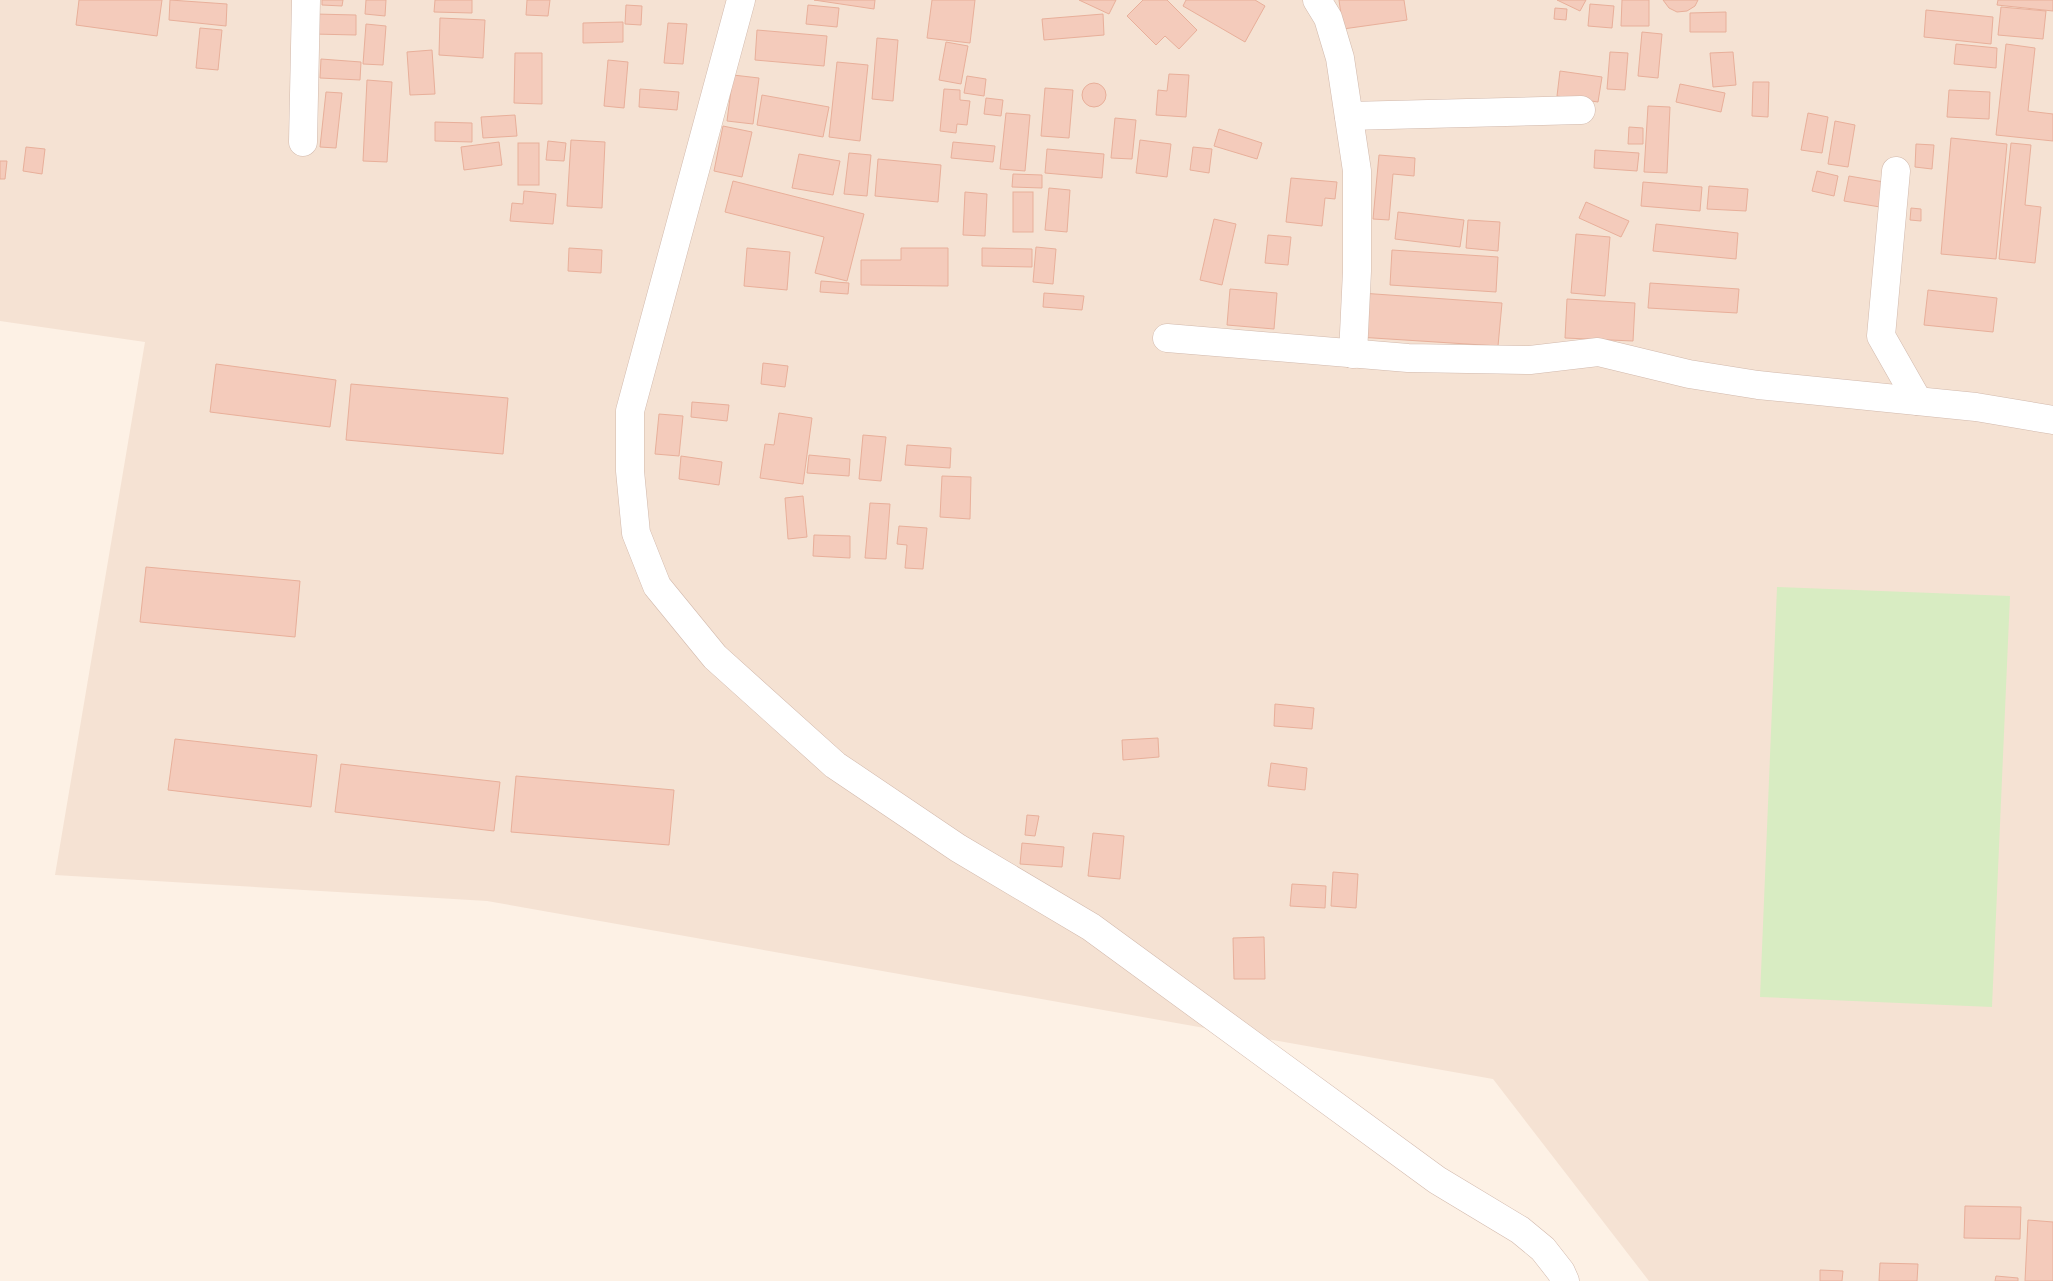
<svg xmlns="http://www.w3.org/2000/svg" width="2053" height="1281" viewBox="0 0 2053 1281" font-family="'Alegreya Sans',sans-serif">
	<style>
		.residential { fill: #f5e2d3 }
		.green { fill: #d8ecc2 }
		.building { fill: #f4cbbb; stroke: #e8af9a }
		.lines { fill: none; stroke-linecap: round; stroke-linejoin: round }
		.minor-casing { stroke: #d2b9ac; stroke-width: 29 }
		.minor { stroke: #fff; stroke-width: 28 }
	</style>
	<rect width="100%" height="100%" fill="#fdf1e5"/>
	<polygon class="residential" points="0,0 2053,0 2053,1281 1649,1281 1493,1079 487,901 55,875 145,342 0,321"/>
	<polygon class="green" points="1777,587 2010,596 1992,1007 1760,997"/>
	<g class="building">
		<polygon points="79,0 162,0 157,36 76,25"/>
		<polygon points="170,0 227,4 226,26 169,20"/>
		<polygon points="322,0 343,0 342,6 322,5"/>
		<polygon points="366,0 386,0 385,16 365,14"/>
		<polygon points="435,0 472,0 472,13 434,12"/>
		<polygon points="527,0 550,0 548,16 526,15"/>
		<polygon points="814,0 875,0 874,9"/>
		<polygon points="932,0 975,0 970,43 927,38"/>
		<polygon points="1079,0 1116,0 1109,14"/>
		<polygon points="1143,0 1167,0 1197,30 1179,49 1165,36 1156,45 1127,16"/>
		<polygon points="1186,0 1255,0 1265,6 1245,42 1183,6"/>
		<polygon points="1339,0 1404,0 1407,20 1343,29"/>
		<polygon points="1557,0 1586,0 1580,11"/>
		<polygon points="1622,0 1649,0 1649,26 1621,26"/>
		<polygon points="1663,0 1698,0 1695,6 1687,11 1677,12 1669,8"/>
		<polygon points="1998,0 2053,0 2053,11 1997,5"/>
		<polygon points="1590,4 1614,6 1612,28 1588,26"/>
		<polygon points="626,5 642,6 641,25 625,24"/>
		<polygon points="808,5 839,8 837,27 806,24"/>
		<polygon points="2001,7 2046,11 2043,39 1998,35"/>
		<polygon points="1555,8 1567,9 1566,20 1554,19"/>
		<polygon points="1926,10 1993,17 1991,44 1924,37"/>
		<polygon points="1726,12 1726,32 1690,32 1690,13"/>
		<polygon points="315,14 356,15 356,35 313,34"/>
		<polygon points="1103,14 1104,35 1044,40 1042,19"/>
		<polygon points="440,18 485,20 483,58 439,55"/>
		<polygon points="623,22 623,42 583,43 583,23"/>
		<polygon points="668,23 687,24 683,64 664,63"/>
		<polygon points="366,24 386,26 383,65 363,64"/>
		<polygon points="200,28 222,30 218,70 196,68"/>
		<polygon points="757,30 827,36 824,66 755,60"/>
		<polygon points="1642,32 1662,34 1658,78 1638,76"/>
		<polygon points="877,38 898,40 893,101 872,99"/>
		<polygon points="946,42 968,46 961,84 939,80"/>
		<polygon points="1956,44 1997,48 1996,68 1954,64"/>
		<polygon points="2006,44 2035,48 2028,111 2053,114 2053,141 1996,135"/>
		<polygon points="432,50 435,94 410,95 407,52"/>
		<polygon points="1610,52 1628,53 1625,90 1607,89"/>
		<polygon points="1733,52 1736,85 1713,87 1710,53"/>
		<polygon points="515,53 542,53 542,104 514,103"/>
		<polygon points="321,59 361,62 360,80 320,78"/>
		<polygon points="608,60 628,62 624,108 604,106"/>
		<polygon points="837,62 868,65 860,141 829,137"/>
		<polygon points="1560,71 1602,77 1598,102 1557,96"/>
		<polygon points="1169,74 1189,75 1186,117 1156,115 1158,90 1167,91"/>
		<polygon points="733,75 759,78 753,124 727,121"/>
		<polygon points="967,76 986,79 984,96 964,93"/>
		<polygon points="367,80 392,82 387,162 363,161"/>
		<polygon points="1753,82 1769,82 1768,117 1752,116"/>
		<circle cx="1094" cy="95" r="12"/>
		<polygon points="1680,84 1725,93 1721,112 1676,102"/>
		<polygon points="1045,88 1073,90 1069,138 1041,136"/>
		<polygon points="640,89 679,92 677,110 639,107"/>
		<polygon points="944,89 960,90 960,100 970,101 967,125 957,124 956,133 940,131"/>
		<polygon points="1949,90 1990,92 1989,119 1947,117"/>
		<polygon points="326,92 342,93 336,148 320,147"/>
		<polygon points="762,95 829,107 823,137 757,125"/>
		<polygon points="986,98 1003,100 1001,116 984,114"/>
		<polygon points="1648,106 1670,107 1667,173 1644,172"/>
		<polygon points="1006,113 1030,115 1025,171 1000,169"/>
		<polygon points="1808,113 1828,117 1822,153 1801,150"/>
		<polygon points="515,115 517,136 483,138 481,117"/>
		<polygon points="1115,118 1136,120 1132,159 1111,158"/>
		<polygon points="1835,121 1855,125 1848,167 1828,164"/>
		<polygon points="435,122 472,123 472,142 435,141"/>
		<polygon points="723,126 752,132 742,177 714,171"/>
		<polygon points="1629,127 1643,128 1643,144 1628,144"/>
		<polygon points="1219,129 1262,143 1257,159 1214,146"/>
		<polygon points="1951,138 2007,144 1996,259 1941,254"/>
		<polygon points="571,140 605,142 602,208 567,206"/>
		<polygon points="1140,140 1171,144 1167,177 1136,173"/>
		<polygon points="548,141 566,143 564,161 546,160"/>
		<polygon points="499,142 502,165 464,170 461,147"/>
		<polygon points="953,142 995,146 993,162 951,158"/>
		<rect x="518" y="143" width="21" height="42"/>
		<polygon points="2011,143 2031,145 2025,205 2041,207 2035,263 1999,259"/>
		<polygon points="1916,144 1934,145 1932,169 1915,167"/>
		<polygon points="26,147 45,149 42,174 23,171"/>
		<polygon points="1193,147 1212,149 1209,173 1190,170"/>
		<polygon points="1047,149 1104,154 1102,178 1045,173"/>
		<polygon points="1595,150 1639,153 1637,171 1594,168"/>
		<polygon points="849,153 871,155 867,196 844,194"/>
		<polygon points="799,154 840,161 833,195 792,188"/>
		<polygon points="1379,155 1415,158 1414,176 1393,174 1389,220 1373,219"/>
		<polygon points="878,159 941,165 938,202 875,196"/>
		<polygon points="0,161 7,161 5,179 0,179"/>
		<polygon points="1817,171 1838,176 1834,196 1812,191"/>
		<polygon points="1013,174 1042,175 1042,188 1012,187"/>
		<polygon points="1849,176 1884,182 1880,207 1844,201"/>
		<polygon points="1291,178 1337,182 1335,199 1325,198 1322,226 1286,222"/>
		<polygon points="733,181 864,214 847,281 815,273 824,237 725,212"/>
		<polygon points="1643,182 1702,187 1700,211 1641,206"/>
		<polygon points="1709,186 1748,189 1746,211 1707,209"/>
		<polygon points="1049,188 1070,190 1067,232 1045,230"/>
		<polygon points="524,191 556,194 553,224 510,221 512,203 523,204"/>
		<polygon points="965,192 987,194 985,236 963,235"/>
		<rect x="1013" y="192" width="20" height="40"/>
		<polygon points="1586,202 1629,221 1621,237 1579,218"/>
		<polygon points="1911,208 1921,209 1921,221 1910,220"/>
		<polygon points="1398,212 1464,220 1460,247 1395,239"/>
		<polygon points="1214,219 1236,224 1222,285 1200,280"/>
		<polygon points="1468,220 1500,222 1498,251 1466,248"/>
		<polygon points="1656,224 1738,233 1736,259 1653,251"/>
		<polygon points="1576,234 1610,237 1605,296 1571,293"/>
		<polygon points="1268,235 1291,237 1288,265 1265,263"/>
		<polygon points="1036,247 1056,249 1053,284 1033,282"/>
		<polygon points="569,248 602,250 601,273 568,271"/>
		<polygon points="747,248 790,252 787,290 744,286"/>
		<polygon points="901,248 948,248 948,286 861,285 861,260 901,260"/>
		<polygon points="982,248 1032,249 1032,267 982,266"/>
		<polygon points="1392,250 1498,257 1496,292 1390,285"/>
		<polygon points="821,281 849,283 848,294 820,292"/>
		<polygon points="1650,283 1739,289 1737,313 1648,308"/>
		<polygon points="1230,289 1277,293 1274,329 1227,325"/>
		<polygon points="1928,290 1997,298 1993,332 1924,325"/>
		<polygon points="1044,293 1084,296 1082,310 1043,307"/>
		<polygon points="1361,293 1502,303 1498,346 1358,337"/>
		<polygon points="1567,299 1635,303 1633,341 1565,338"/>
		<polygon points="763,363 788,366 785,387 761,384"/>
		<polygon points="216,364 336,380 330,427 210,412"/>
		<polygon points="351,384 508,398 503,454 346,440"/>
		<polygon points="692,402 729,405 727,421 691,417"/>
		<polygon points="779,413 812,418 803,484 760,478 765,444 774,445"/>
		<polygon points="659,414 683,416 679,456 655,454"/>
		<polygon points="863,435 886,437 881,481 859,479"/>
		<polygon points="907,445 951,448 950,468 905,465"/>
		<polygon points="809,455 850,459 849,476 807,473"/>
		<polygon points="681,456 722,462 719,485 679,479"/>
		<polygon points="942,476 971,477 970,519 940,517"/>
		<polygon points="803,496 807,537 788,539 785,498"/>
		<polygon points="870,503 890,504 886,559 865,558"/>
		<polygon points="899,526 927,528 923,569 905,568 907,545 897,544"/>
		<polygon points="814,535 850,536 850,558 813,556"/>
		<polygon points="146,567 300,581 295,637 140,622"/>
		<polygon points="1275,704 1314,708 1312,729 1274,726"/>
		<polygon points="1158,738 1159,757 1123,760 1122,740"/>
		<polygon points="175,739 317,755 311,807 168,790"/>
		<polygon points="1271,763 1307,768 1305,790 1268,786"/>
		<polygon points="341,764 500,782 494,831 335,812"/>
		<polygon points="516,776 674,790 669,845 511,832"/>
		<polygon points="1027,815 1039,816 1035,836 1025,835"/>
		<polygon points="1093,833 1124,836 1120,879 1088,876"/>
		<polygon points="1022,843 1064,847 1062,867 1020,864"/>
		<polygon points="1333,872 1358,874 1356,908 1331,906"/>
		<polygon points="1292,884 1326,886 1325,908 1290,906"/>
		<polygon points="1264,937 1265,979 1234,979 1233,938"/>
		<polygon points="1965,1206 2021,1207 2020,1239 1964,1238"/>
		<polygon points="2028,1220 2053,1222 2053,1281 2025,1281"/>
		<polygon points="1880,1263 1918,1264 1917,1281 1879,1281"/>
		<polygon points="1820,1270 1843,1271 1842,1281 1820,1281"/>
		<polygon points="1996,1276 2018,1278 2018,1281 1995,1281"/>
	</g>
	<g class="lines">
		<defs>
			<g id="minor">
				<polyline points="741,0 630,411 630,471 636,533 657,586 715,657 835,765 958,848 1091,927 1437,1180 1520,1230 1543,1249 1561,1272 1565,1281"/>
				<polyline points="1317,0 1328,18 1340,58 1357,171 1357,271 1353,354"/>
				<polyline points="1349,116 1581,110"/>
				<polyline points="303,142 306,0"/>
				<polyline points="1896,171 1881,336 1918,401"/>
				<polyline points="1167,338 1408,358 1530,360 1598,352 1689,374 1758,385 1976,407 2053,420"/>
			</g>
		</defs>
		<use href="#minor" class="minor-casing"/>
		<use href="#minor" class="minor"/>
	</g>
</svg>
